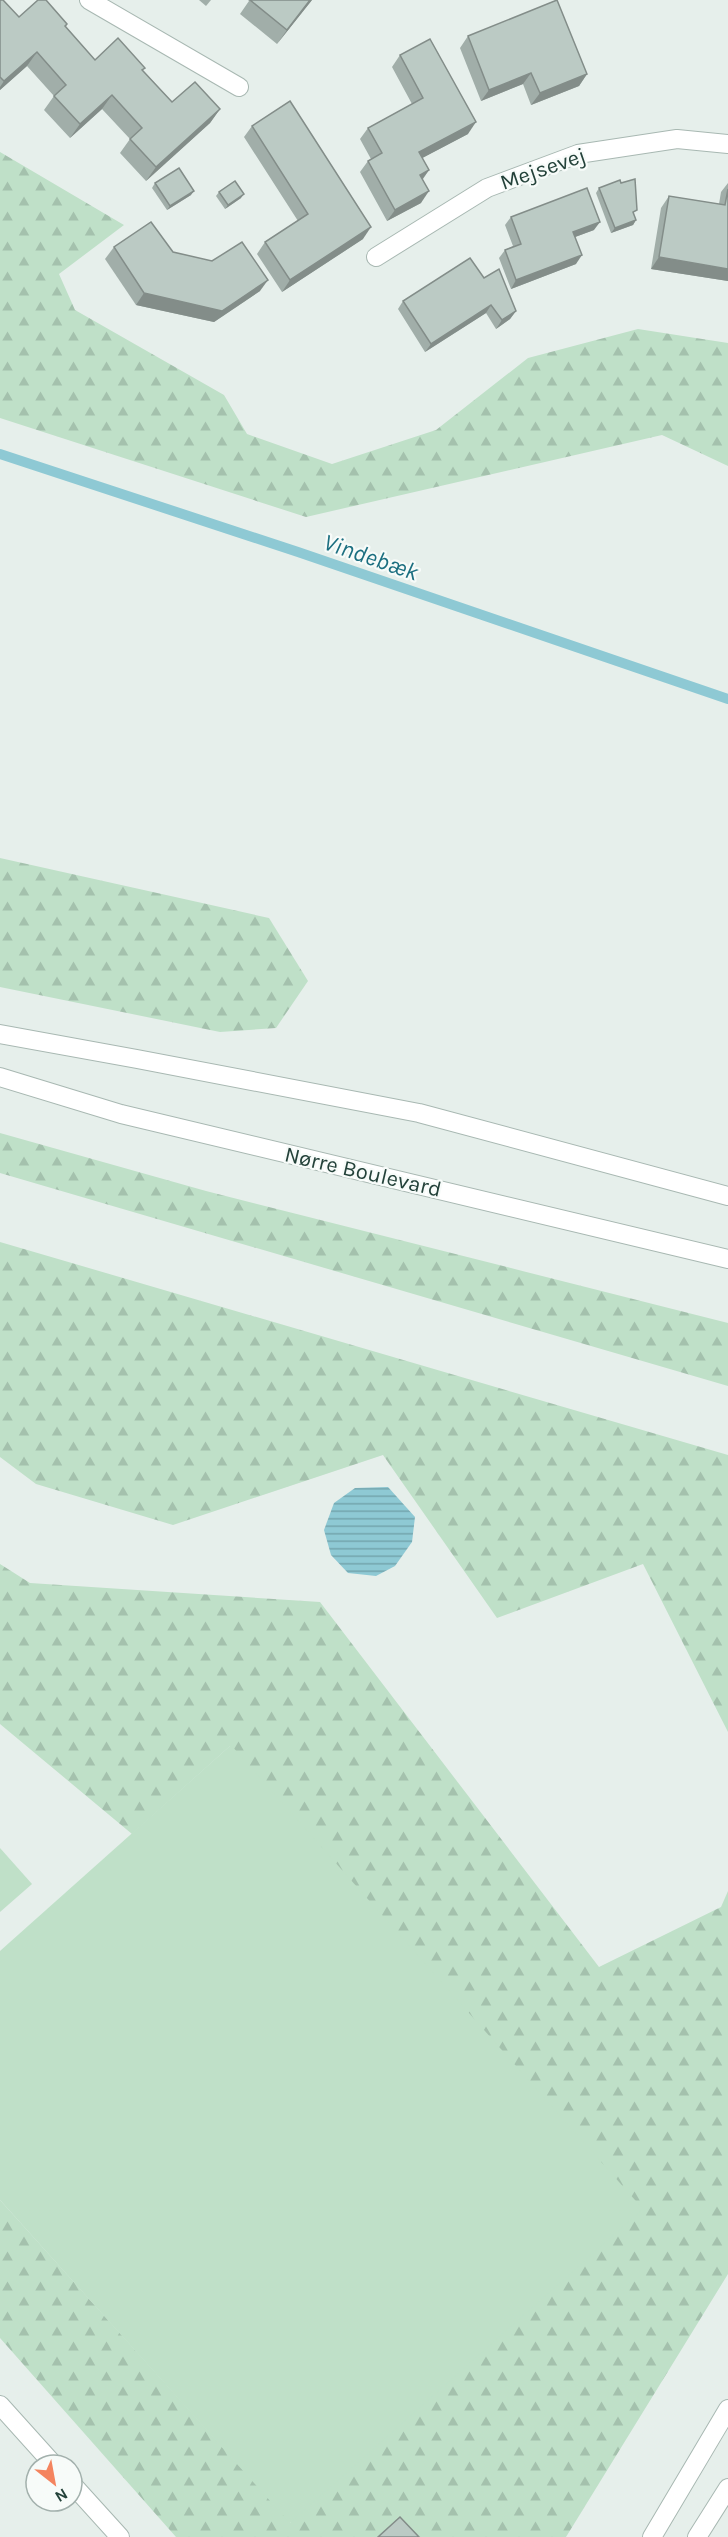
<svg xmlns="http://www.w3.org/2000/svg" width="728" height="2537" viewBox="0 0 728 2537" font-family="Karla,sans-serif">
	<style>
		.forest { fill: url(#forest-firs) }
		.pitch { fill: #bfe0c8 }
		.water { fill: url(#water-rules) }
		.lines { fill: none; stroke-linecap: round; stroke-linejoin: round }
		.stream { stroke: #8ec9d4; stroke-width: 10 }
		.minor-casing { stroke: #a8b8b2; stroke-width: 20 }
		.minor { stroke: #fff; stroke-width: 18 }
		.wall { fill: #a1aea9 }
		.shaded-wall { fill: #838d89 }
		.building { fill: #bbcac4; stroke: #838d89; stroke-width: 1.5 }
		.labels { text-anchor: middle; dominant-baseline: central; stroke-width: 4.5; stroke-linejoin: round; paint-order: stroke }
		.street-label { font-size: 22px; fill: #24423a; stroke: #f7fbf9 }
		.water-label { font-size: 24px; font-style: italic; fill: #1c6f80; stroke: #f7fbf9 }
	</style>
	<defs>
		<pattern id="forest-firs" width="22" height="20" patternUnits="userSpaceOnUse" patternTransform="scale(1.5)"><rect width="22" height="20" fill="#bfe0c8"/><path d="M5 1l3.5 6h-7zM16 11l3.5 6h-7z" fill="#a4c1ad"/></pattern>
		<pattern id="water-rules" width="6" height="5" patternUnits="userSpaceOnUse" patternTransform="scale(1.5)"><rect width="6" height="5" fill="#8ec9d4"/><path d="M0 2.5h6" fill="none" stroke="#74a5ad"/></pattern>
	</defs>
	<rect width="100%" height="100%" fill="#e6efeb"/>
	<g class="forest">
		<polygon points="0,152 124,225 59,274 75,310 224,395 247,434 332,464 436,430 528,358 638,329 728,343 728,466 662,435 306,517 0,418"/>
		<polygon points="0,858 269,918 308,981 276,1028 220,1032 0,987"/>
		<polygon points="0,1133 206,1191 728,1323 728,1386 0,1173"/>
		<polygon points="0,1242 728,1455 728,1732 643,1564 497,1618 383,1455 173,1525 36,1484 0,1457"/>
		<polygon points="0,1564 30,1583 320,1602 599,1967 721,1907 728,1891 728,2274 566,2537 176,2537 0,2338 0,2200 291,2523 230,1746 132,1834 0,1724"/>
	</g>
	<g class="pitch">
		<polygon points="231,1745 643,2209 290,2523 0,2200 0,1951"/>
		<polygon points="0,1848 32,1884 0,1912"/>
	</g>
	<polygon class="water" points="388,1487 415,1517 412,1542 395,1566 376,1576 348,1573 331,1555 324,1530 334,1503 355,1488"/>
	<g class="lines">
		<polyline class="stream" points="0,454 298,552 728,699"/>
		<defs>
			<g id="minor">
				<polyline points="89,0 239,87"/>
				<polyline points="376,257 487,188 578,154 677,139 728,144"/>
				<polyline points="0,1034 137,1059 419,1113 728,1196"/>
				<polyline points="0,1077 121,1114 728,1259"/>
				<polyline points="0,2405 54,2465"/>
				<polyline points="72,2484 120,2537"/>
				<polyline points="652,2537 728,2409"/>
				<polyline points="697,2537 728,2488"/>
			</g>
		</defs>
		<use href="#minor" class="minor-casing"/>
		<use href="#minor" class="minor"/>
	</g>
	<g class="wall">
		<polygon points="0,0 19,17 67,24 66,27 95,60 143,70 172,102 220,109 210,123 146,181 120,153 130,139 102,109 70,138 44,110 54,96 27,66 0,90"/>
		<polygon points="199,0 211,0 206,6"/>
		<polygon points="248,0 312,0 277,44 240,14 249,1"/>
		<polygon points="468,36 587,74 579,86 531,105 523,84 481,101 460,48"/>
		<polygon points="400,55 468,134 422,158 429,170 423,179 421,203 387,221 360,172 368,161 371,159 360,139 368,128 412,104 392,67"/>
		<polygon points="252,126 363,239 282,292 257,254 265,242 298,221 244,137"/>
		<polygon points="155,183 191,195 167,210 152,188"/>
		<polygon points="728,183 728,281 651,269 661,208 669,196 719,204 721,192"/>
		<polygon points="599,188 634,215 636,220 633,225 611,233 596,193"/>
		<polygon points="219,192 241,198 225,209 216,196"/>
		<polygon points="511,217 594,230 575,237 576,264 511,289 499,258 505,250 513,246 505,225"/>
		<polygon points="114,247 173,252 260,291 214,322 136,305 105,259"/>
		<polygon points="484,278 516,311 510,319 496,329 486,313 425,352 398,309 403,301"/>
	</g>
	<g class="shaded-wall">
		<polygon points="310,0 312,0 277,44 287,30"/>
		<polygon points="37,52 27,66 0,90 0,87 4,81"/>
		<polygon points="531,73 523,84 481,101 489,90"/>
		<polygon points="587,74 579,86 531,105 540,93"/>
		<polygon points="112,95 102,109 70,138 80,124"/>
		<polygon points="220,109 210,123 146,181 156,167"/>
		<polygon points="476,122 468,134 411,164 419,152"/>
		<polygon points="429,170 421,181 420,175"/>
		<polygon points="194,191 191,195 167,210 170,206"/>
		<polygon points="429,191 421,203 387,221 395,210"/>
		<polygon points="244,194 241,198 225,209 228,205"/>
		<polygon points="636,220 633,225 611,233 615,228"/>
		<polygon points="600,222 594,230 567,240 573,232"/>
		<polygon points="371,227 363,239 282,292 290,280"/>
		<polygon points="582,255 576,264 511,289 516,280"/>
		<polygon points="659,257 728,269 728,281 651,269"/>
		<polygon points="268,280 260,291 214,322 136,305 144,293"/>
		<polygon points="491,305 486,313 425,352 431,344"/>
		<polygon points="516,311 510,319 496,329 502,320"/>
	</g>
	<g class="building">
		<polygon points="0,0 3,0 19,17 38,0 46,0 67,24 65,26 95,60 118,38 145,68 142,70 172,102 195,82 220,109 156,167 130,139 142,128 112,95 80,124 54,96 66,85 37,52 4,81 0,77"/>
		<polygon points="250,0 310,0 287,30"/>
		<polygon points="557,0 587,74 540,93 531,73 489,90 468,36"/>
		<polygon points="430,39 476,122 419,152 429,170 420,175 429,191 395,210 368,161 382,153 368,128 423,98 400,55"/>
		<polygon points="290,101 371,227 290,280 265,242 308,214 252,126"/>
		<polygon points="179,168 194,191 170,206 155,183"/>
		<polygon points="635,179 637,210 633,212 636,220 615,228 599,188 620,180 621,183"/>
		<polygon points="235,181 244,194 228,205 219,192"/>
		<polygon points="587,188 600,222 573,232 582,255 516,280 505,250 521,244 511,217"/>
		<polygon points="728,189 728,269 659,257 669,196 725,205"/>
		<polygon points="151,222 173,252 212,261 242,242 268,280 222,311 144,293 114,247"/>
		<polygon points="470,258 484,278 499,269 516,311 502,320 491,305 431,344 403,301"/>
		<polygon points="400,2517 419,2537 378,2537"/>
	</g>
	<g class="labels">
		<g class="street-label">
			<text transform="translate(543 169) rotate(-19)">Mejsevej</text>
			<text transform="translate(363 1172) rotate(13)">Nørre Boulevard</text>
		</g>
		<g class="water-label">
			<text transform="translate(371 557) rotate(19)">Vindebæk</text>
		</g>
	</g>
	<g transform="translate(54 2483) rotate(149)"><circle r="28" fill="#f7fbf9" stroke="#a3b1ad" stroke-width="1.5"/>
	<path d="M0-4.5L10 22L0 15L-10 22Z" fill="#f4845f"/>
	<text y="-9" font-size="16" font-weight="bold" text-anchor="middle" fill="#24423a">N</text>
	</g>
</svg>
